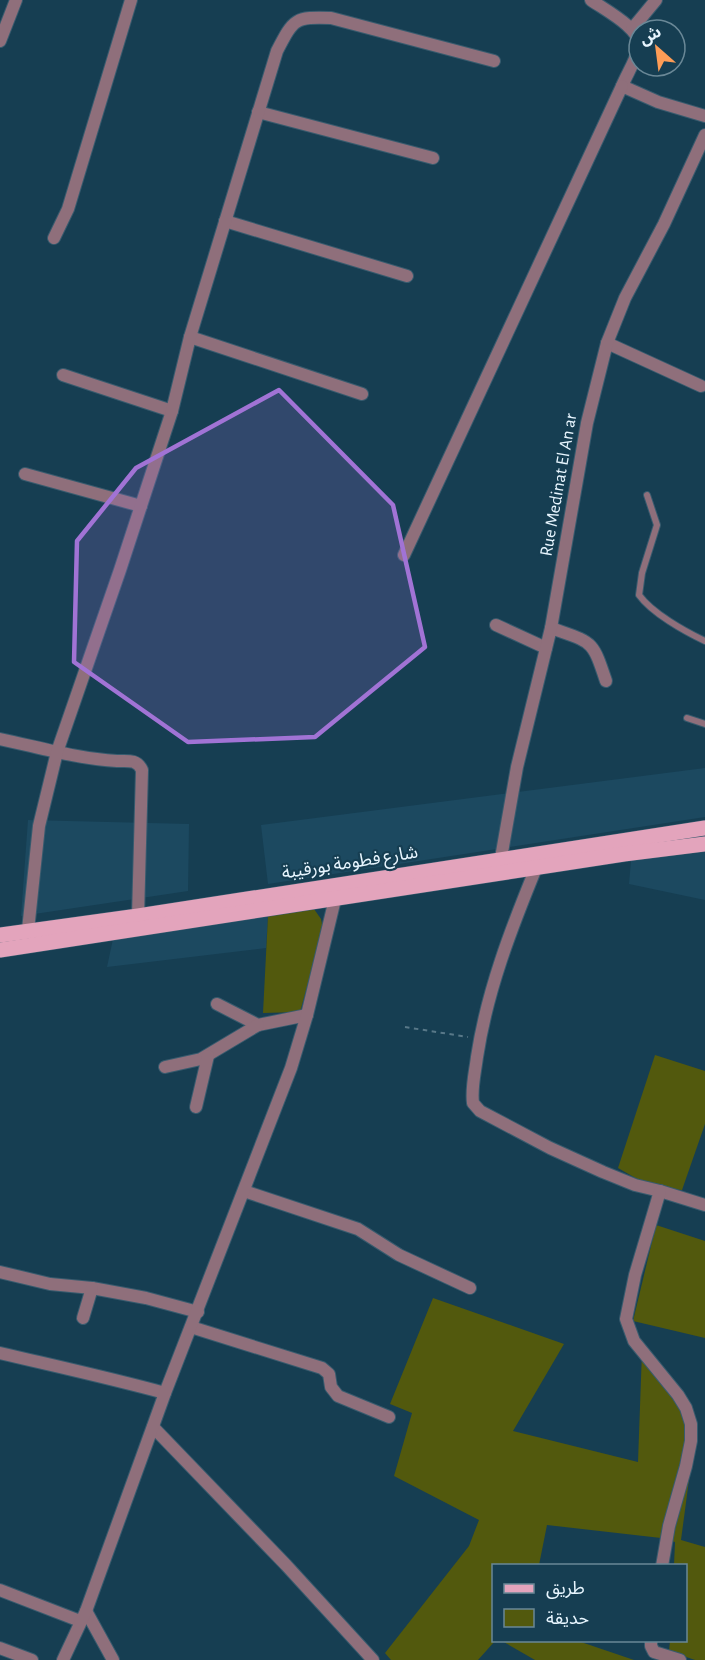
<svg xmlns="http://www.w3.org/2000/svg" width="705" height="1660" viewBox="0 0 705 1660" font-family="'Alegreya Sans','Noto Sans Arabic',sans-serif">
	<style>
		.built { fill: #1c4960 }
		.green { fill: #52590d }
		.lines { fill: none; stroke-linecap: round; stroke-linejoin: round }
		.lane-casing { stroke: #385b6e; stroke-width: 8 }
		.street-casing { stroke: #385b6e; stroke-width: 14 }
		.primary-casing { stroke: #385b6e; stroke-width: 16 }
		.path { stroke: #587888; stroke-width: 2; stroke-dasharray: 4.5 4.5; stroke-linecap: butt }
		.lane { stroke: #8f6f7b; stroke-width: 6 }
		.street { stroke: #8f6f7b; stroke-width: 12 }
		.primary { stroke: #e3a4bc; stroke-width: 15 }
		.marked { fill: #a173d5; fill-opacity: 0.2; stroke: #a173d5; stroke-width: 4.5; stroke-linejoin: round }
		.labels { text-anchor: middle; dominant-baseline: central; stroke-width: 4.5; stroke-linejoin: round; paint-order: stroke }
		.street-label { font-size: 18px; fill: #e8f6ff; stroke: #163e52 }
	</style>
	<rect width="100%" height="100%" fill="#163e52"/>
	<g class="built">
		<polygon points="705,768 705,817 268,884 261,825"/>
		<polygon points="28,820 189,824 188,891 21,916"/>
		<polygon points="705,852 705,900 629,884 631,861"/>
		<polygon points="268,916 266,948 107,967 113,939"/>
	</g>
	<g class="green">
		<polygon points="314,909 321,919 323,929 300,1012 263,1013 268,916"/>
		<polygon points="655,1055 705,1071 705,1124 682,1190 653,1188 618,1168"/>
		<polygon points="656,1225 705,1241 705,1338 633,1321"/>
		<polygon points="433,1298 564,1344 513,1431 638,1462 642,1351 672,1383 693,1450 681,1540 705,1547 705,1660 695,1660 669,1651 670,1641 686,1640 686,1566 674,1565 675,1542 661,1538 547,1525 539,1565 494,1566 494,1640 495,1641 478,1660 391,1660 385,1653 469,1546 479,1520 394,1476 412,1413 390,1404"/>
		<polygon points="502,1641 578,1641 634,1660 535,1660"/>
	</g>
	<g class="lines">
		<defs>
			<g id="lane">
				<path d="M647 495 657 525 642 573 639 595C652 613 684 631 705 641"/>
				<polyline points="687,718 705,724"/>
			</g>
			<g id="street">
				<path d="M591 0C605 10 642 29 639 47 636 60 627 74 622 86L658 102 705 116"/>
				<polyline points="632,29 656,0"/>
				<polyline points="0,41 16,0"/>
				<polyline points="258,112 433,158"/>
				<polyline points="225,221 407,276"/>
				<polyline points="54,238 68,209 131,0"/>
				<polyline points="190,337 362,394"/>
				<polyline points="607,343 701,386"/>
				<polyline points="63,375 172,411"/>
				<polyline points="25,474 141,506"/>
				<polyline points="404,555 622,86"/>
				<polyline points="496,625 546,648"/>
				<path d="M551 628C593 643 592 639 606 681"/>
				<path d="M0 739C38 747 78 759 117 761 128 761 137 759 142 770L138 916"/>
				<polyline points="501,858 517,767 551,628 587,423 607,343 625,298 664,224 705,135"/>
				<path d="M536 868C511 929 487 991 477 1057 475 1073 471 1088 473 1103L480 1111 550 1148 603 1172 635 1185 660 1191 705 1205"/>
				<path d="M28 930 39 826 57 752 120 570 172 411 190 337 277 51C294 18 295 17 331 18L494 61"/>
				<polyline points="217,1004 258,1025 307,1015"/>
				<polyline points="165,1067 201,1059 258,1025"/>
				<polyline points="196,1107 208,1056"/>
				<polyline points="244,1191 358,1229 399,1255 470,1288"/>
				<polyline points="660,1191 635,1275 626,1319 634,1341 678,1395 686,1408 691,1424 691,1441 686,1466 669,1526 662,1566"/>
				<polyline points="0,1272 50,1284 92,1288 146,1298 198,1312"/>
				<polyline points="83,1318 92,1288"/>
				<polyline points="191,1327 322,1368 329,1374 331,1387 338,1396 389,1417"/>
				<path d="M0 1353C55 1366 110 1378 165 1393"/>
				<polyline points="153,1427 286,1565 373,1660"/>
				<polyline points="0,1590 80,1621"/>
				<polyline points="86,1611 113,1660"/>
				<polyline points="651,1640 651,1646 654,1652 680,1660"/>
				<polyline points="0,1648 32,1660"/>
				<polyline points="63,1660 86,1611 165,1393 291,1068 307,1015 337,891"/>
			</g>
			<g id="primary">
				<polyline points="0,935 138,916 705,828"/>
				<polyline points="0,950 624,854 705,844"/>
			</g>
		</defs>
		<use href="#lane" class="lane-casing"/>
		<use href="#street" class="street-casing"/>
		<use href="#primary" class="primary-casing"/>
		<polyline class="path" points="405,1027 468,1037"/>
		<use href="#lane" class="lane"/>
		<use href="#street" class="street"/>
		<use href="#primary" class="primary"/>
	</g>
	<path class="marked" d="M279 390 393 505 425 647 315 737 188 742 74 662 77 541 136 468Z"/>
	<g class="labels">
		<g class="street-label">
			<text transform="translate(559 485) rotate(-80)">Rue Medinat El An ar</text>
			<text transform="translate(350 863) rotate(-9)">شارع فطومة بورقيبة</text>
		</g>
	</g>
	<rect x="492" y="1564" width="195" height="78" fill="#163e52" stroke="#6a8897" stroke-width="1.5"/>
	<rect x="504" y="1584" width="30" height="9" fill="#e3a4bc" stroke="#6a8897" stroke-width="1.5"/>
	<text x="546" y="1594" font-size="18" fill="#e8f6ff">طريق</text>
	<rect x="504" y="1609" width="30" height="18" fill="#52590d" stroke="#6a8897" stroke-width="1.5"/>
	<text x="546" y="1624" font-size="18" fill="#e8f6ff">حديقة</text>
	<g transform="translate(657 48) rotate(332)"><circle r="28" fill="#163e52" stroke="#6a8897" stroke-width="1.5"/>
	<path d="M0-4.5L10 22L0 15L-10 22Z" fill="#fd9c56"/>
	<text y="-9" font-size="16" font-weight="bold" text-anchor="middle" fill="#e8f6ff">ش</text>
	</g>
</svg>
